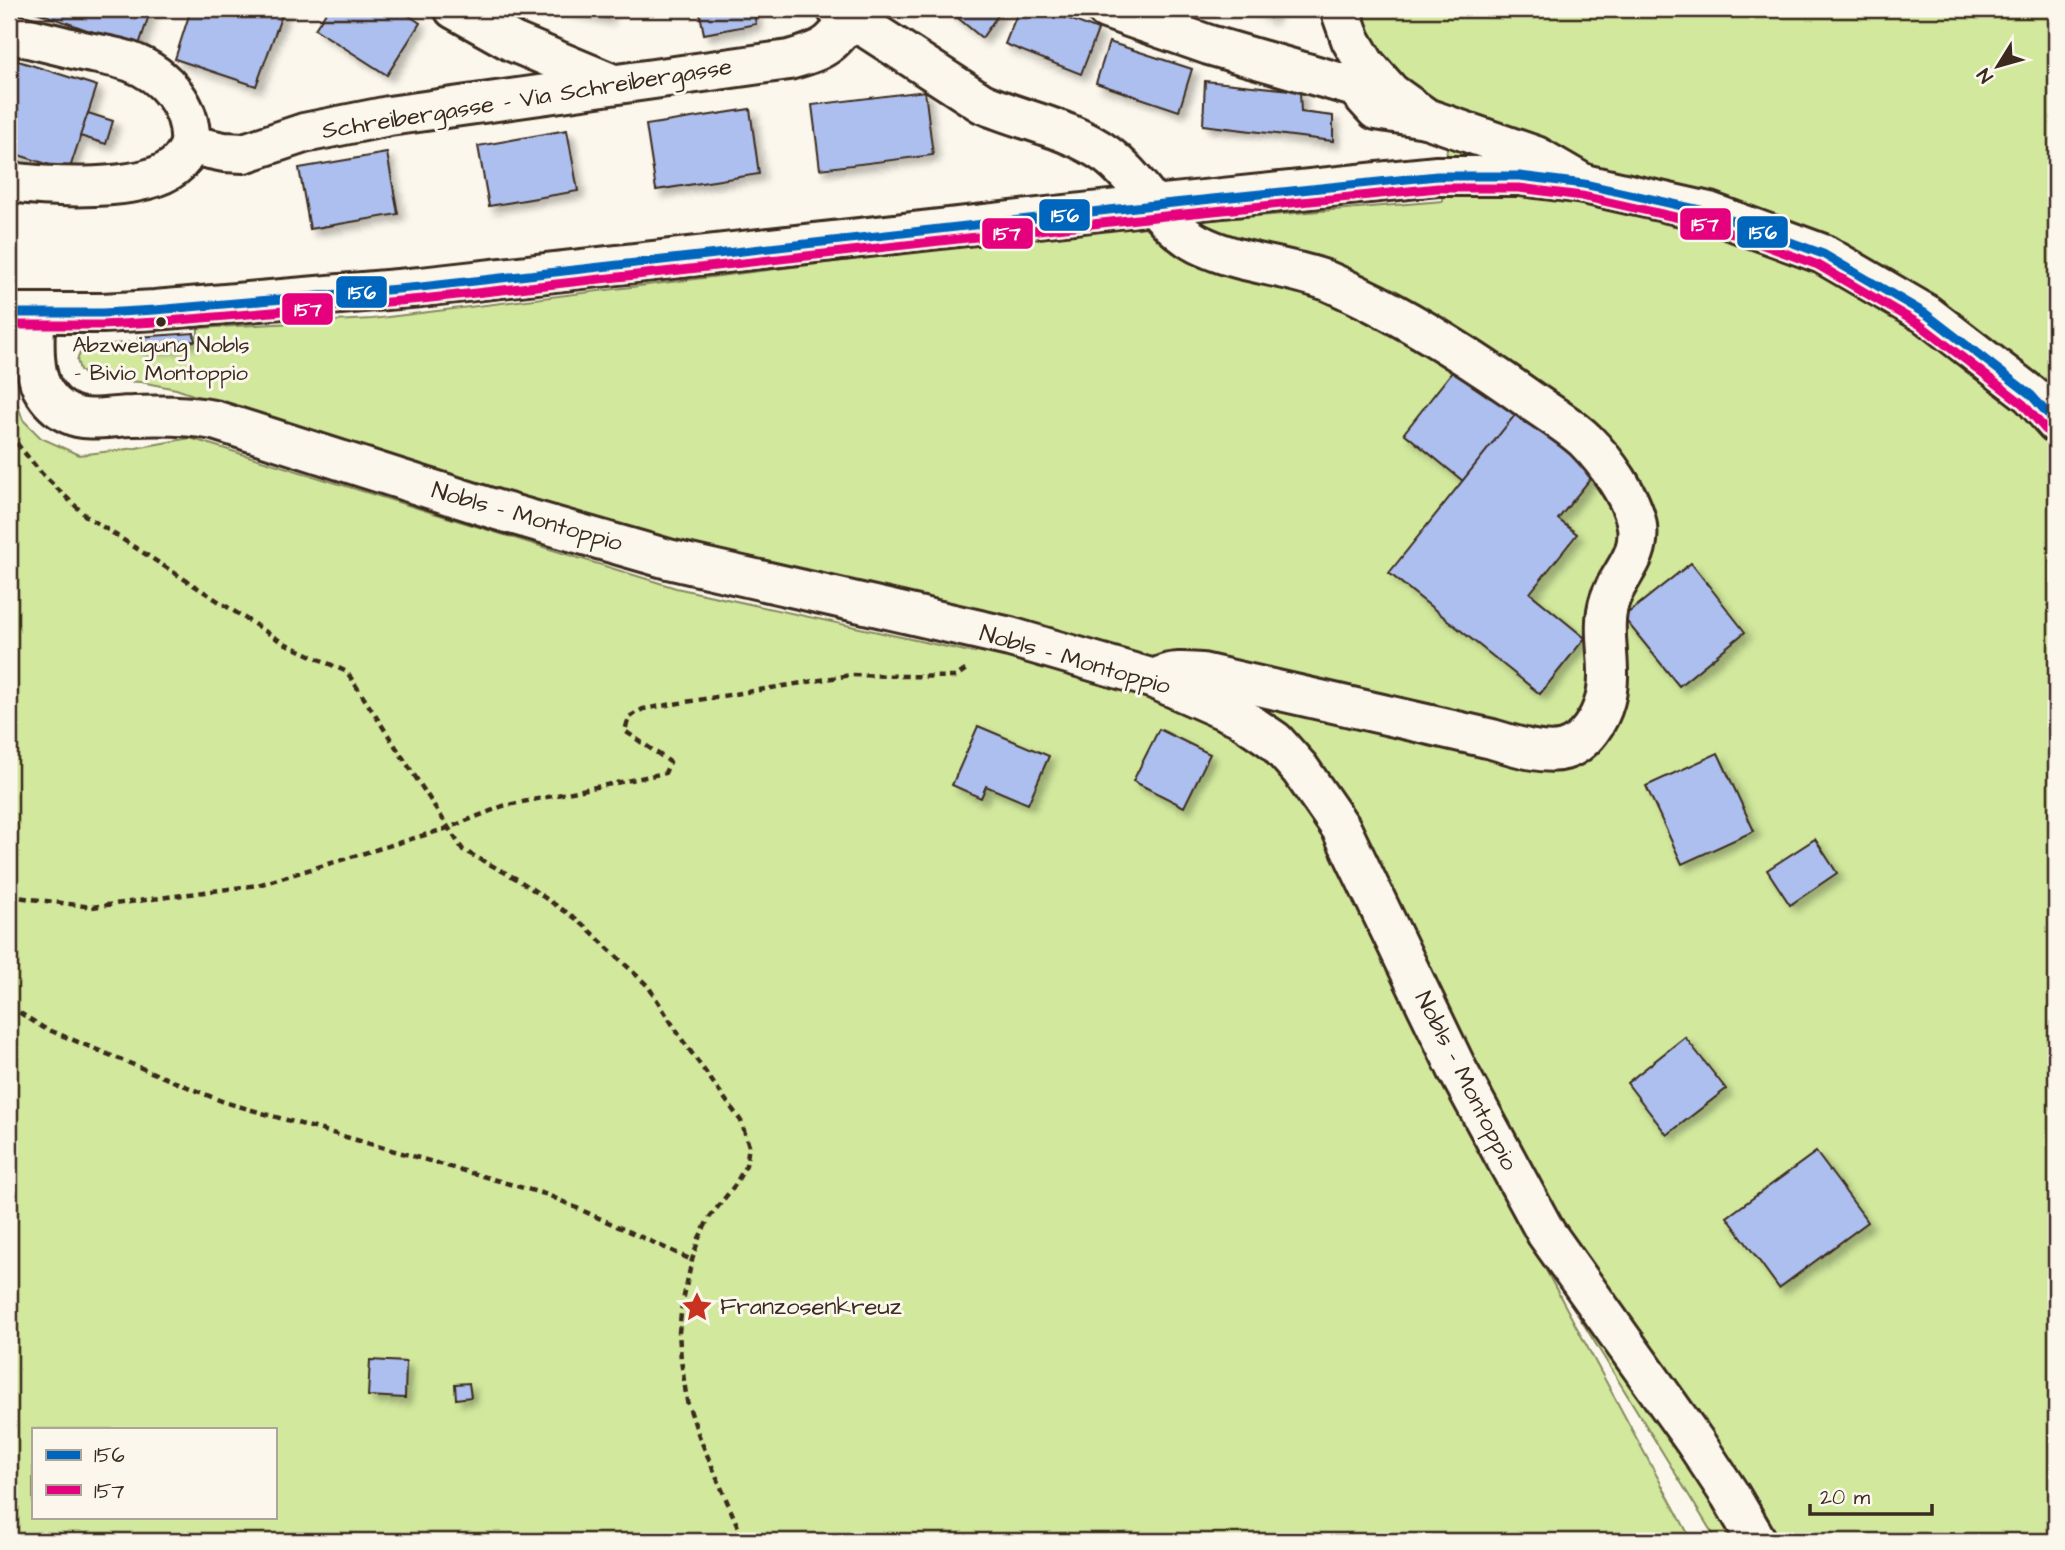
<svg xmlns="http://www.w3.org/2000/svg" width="2065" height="1550" viewBox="0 0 2065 1550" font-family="'Architects Daughter',sans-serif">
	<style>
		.green { fill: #d1e89d; stroke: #86895e; stroke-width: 2; fill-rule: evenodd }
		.building { fill: #acbfee; stroke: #3b2a1e; stroke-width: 2; filter: url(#shadow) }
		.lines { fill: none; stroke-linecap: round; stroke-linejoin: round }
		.minor-casing { stroke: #3b2a1e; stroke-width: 44 }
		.major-casing { stroke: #3b2a1e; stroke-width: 44 }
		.path { stroke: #3b2a1e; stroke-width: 4.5; stroke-dasharray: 7 5; stroke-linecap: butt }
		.minor { stroke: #fbf7ec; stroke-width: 38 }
		.major { stroke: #fbf7ec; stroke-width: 38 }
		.bus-1-casing { stroke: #fbf7ec; stroke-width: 14 }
		.bus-2-casing { stroke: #fbf7ec; stroke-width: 14 }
		.bus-1 { stroke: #0065bd; stroke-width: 9 }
		.bus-2 { stroke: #e5007d; stroke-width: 9 }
		.bus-dot { fill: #3b2a1e; stroke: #fbf7ec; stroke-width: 2.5 }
		.labels { text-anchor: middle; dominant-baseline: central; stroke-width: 6; stroke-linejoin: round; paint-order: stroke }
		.bus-label { font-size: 22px; fill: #3b2a1e; stroke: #fbf7ec }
		.street-label { font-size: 24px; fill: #3b2a1e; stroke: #fbf7ec }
		.poi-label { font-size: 24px; fill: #3b2a1e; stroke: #fbf7ec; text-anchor: start }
		.line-badge { stroke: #fbf7ec; stroke-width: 2.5 }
		.badge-label { font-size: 19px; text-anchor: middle; font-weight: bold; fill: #fff }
	</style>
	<defs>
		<filter id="shadow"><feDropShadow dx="6" dy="6" stdDeviation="3.5" flood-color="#0004"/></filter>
	</defs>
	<rect width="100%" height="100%" fill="#fbf7ec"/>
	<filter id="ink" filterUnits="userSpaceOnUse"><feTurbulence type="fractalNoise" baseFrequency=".0143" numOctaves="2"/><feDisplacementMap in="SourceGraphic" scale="14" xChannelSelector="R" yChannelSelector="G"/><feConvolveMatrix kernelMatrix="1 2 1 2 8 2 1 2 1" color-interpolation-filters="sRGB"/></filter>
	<g filter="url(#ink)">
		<path class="green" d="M1352 9H2056V1541H1717L1514 1211 1692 1541H9V381L23 420 41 438 79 455 136 448 190 438 676 588 975 653 993 622 682 543 269 421 176 389 141 382 97 380 87 377 80 370 77 360 81 351 92 346 198 336V328L372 319 1109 228 1443 201 1450 108 1395 80ZM33 1429H275V1517H33Z"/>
		<g class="building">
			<polygon points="28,9 151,9 138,48"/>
			<polygon points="191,9 284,9 256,86 175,59"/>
			<polygon points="328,9 399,9 420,23 387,75 315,29"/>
			<polygon points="562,9 609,9 607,18"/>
			<polygon points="699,9 753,9 756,24 704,34"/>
			<polygon points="947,9 1002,9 982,38"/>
			<polygon points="1019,9 1044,9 1098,30 1081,74 1005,44"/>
			<polygon points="1254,9 1275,9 1270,18"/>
			<polygon points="1109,42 1192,69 1179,111 1096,83"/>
			<polygon points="9,58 97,86 69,171 9,152"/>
			<polygon points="1205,81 1300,91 1301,112 1333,116 1333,141 1203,125"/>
			<polygon points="925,91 933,155 820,169 812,105"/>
			<polygon points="750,109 759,174 656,190 646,125"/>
			<polygon points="88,113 113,121 106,144 80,136"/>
			<polygon points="567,130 578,191 489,206 478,146"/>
			<polygon points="387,153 398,214 310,229 299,168"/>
			<polygon points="194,333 195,341 175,342 175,346 139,349 138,337"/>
			<polygon points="1456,367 1516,415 1463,481 1404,433"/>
			<polygon points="1523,405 1600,467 1558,519 1577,534 1530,593 1585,638 1540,694 1389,573"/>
			<polygon points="1691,563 1745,632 1679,686 1623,617"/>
			<polygon points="978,726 1049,756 1028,804 986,786 981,798 952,785"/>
			<polygon points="1159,729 1210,754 1184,807 1133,781"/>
			<polygon points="1718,753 1754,831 1682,864 1646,786"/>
			<polygon points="1815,839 1837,873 1790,905 1767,870"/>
			<polygon points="1685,1037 1726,1089 1667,1135 1627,1083"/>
			<polygon points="1816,1152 1868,1222 1779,1288 1727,1217"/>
			<polygon points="370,1360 406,1362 405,1398 368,1396"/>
			<polygon points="469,1383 471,1397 456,1399 455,1384"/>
		</g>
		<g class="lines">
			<defs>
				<g id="minor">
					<polyline points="454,9 513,42 611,83"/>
					<path d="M837 9 982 103C1023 121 1070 128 1107 155 1143 182 1162 229 1205 247 1243 264 1286 266 1325 280 1342 287 1360 296 1376 304 1430 332 1481 365 1530 400 1548 413 1569 425 1585 440 1605 460 1633 498 1637 526 1641 558 1620 572 1610 599 1599 631 1614 667 1605 700 1600 719 1585 744 1564 750 1544 756 1512 745 1492 739L1202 673C1188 672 1174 670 1161 676"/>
					<polyline points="1106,9 1209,45 1355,87 1376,110 1426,118"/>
					<polyline points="1340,9 1351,40 1365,64 1391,93 1426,118 1536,156 1584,184"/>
					<path d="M9 33C32 39 55 44 78 50 95 54 115 56 131 62 166 75 193 108 190 145"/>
					<path d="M9 182C49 187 141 193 174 167 182 161 186 154 190 145L224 152 244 153 304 133 389 116 789 60C830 49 833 43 857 9"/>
					<path d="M35 313C35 336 32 367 42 388 48 399 58 409 69 414 88 423 113 416 133 416 160 415 188 415 214 420L497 510 668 559 1010 637 1154 679 1240 717 1275 741 1300 769 1341 828 1458 1071 1546 1233 1695 1442 1730 1495 1757 1541"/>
				</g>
				<polyline id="major" points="9,313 102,313 155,310 421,287 1154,205 1437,176 1520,176 1584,184 1709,212 1823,254 1926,314 2031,395 2056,423"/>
			</defs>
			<use href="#minor" class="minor-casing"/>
			<use href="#major" class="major-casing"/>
			<g class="path">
				<polyline points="9,434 42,474 86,516 282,642 347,672 463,850 517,879 578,920 648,986 683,1041 741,1121 749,1146 746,1165 735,1185 709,1218 699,1238 692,1260 682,1305 679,1332 681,1360 687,1401 699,1436 744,1541"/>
				<polyline points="9,896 92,907 258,885 448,828 503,806 665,773 670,762 625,731 629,717 643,709 851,675 955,677 968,668"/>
				<polyline points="9,1006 44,1028 224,1102 548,1195 692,1260"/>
			</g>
			<use href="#minor" class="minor"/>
			<use href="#major" class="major"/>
			<defs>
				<polyline id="bus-1" points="9,313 102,313 155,310 421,287 1154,205 1437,176 1520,176 1584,184 1709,212 1823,254 1926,314 2031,395 2056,423"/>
				<polyline id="bus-2" points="9,325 102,325 156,322 422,299 1155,217 1438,188 1519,188 1582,196 1706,224 1818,265 1919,324 2023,404 2047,431"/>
			</defs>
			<use href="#bus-1" class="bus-1-casing"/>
			<use href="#bus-2" class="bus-2-casing"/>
			<use href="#bus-1" class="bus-1"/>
			<use href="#bus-2" class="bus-2"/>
		</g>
	</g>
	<defs>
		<symbol id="sight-bare" viewBox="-9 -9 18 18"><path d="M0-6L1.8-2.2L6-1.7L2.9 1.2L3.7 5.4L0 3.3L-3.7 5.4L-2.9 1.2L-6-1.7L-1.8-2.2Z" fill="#c8321e" stroke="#fbf7ec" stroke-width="2.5" paint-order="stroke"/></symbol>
	</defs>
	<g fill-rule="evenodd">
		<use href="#sight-bare" x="675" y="1285" width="44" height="44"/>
	</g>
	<circle class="bus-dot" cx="161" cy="322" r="6"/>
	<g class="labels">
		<g class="bus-label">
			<text x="161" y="345">Abzweigung Nobls<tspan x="161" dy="28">- Bivio Montoppio</tspan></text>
		</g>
		<g class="street-label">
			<text transform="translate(527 99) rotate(-9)">Schreibergasse - Via Schreibergasse</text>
			<text transform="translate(527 517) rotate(16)">Nobls - Montoppio</text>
			<text transform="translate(1075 660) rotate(16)">Nobls - Montoppio</text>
			<text transform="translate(1466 1081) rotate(63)">Nobls - Montoppio</text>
		</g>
		<g class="poi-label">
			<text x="720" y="1307">Franzosenkreuz</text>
		</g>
	</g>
	<g class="line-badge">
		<rect x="1038" y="198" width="53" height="34" rx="7" fill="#0065bd"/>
		<rect x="1679" y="207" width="53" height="34" rx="7" fill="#e5007d"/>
		<rect x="1736" y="215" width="53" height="34" rx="7" fill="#0065bd"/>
		<rect x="981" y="217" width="53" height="33" rx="7" fill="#e5007d"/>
		<rect x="335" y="275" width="53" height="34" rx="7" fill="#0065bd"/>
		<rect x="281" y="292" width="53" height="34" rx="7" fill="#e5007d"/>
	</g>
	<g class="badge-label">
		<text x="1065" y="222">156</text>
		<text x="1705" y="231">157</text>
		<text x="1763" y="239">156</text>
		<text x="1007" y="240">157</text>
		<text x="362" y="299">156</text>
		<text x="308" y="316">157</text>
	</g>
	<rect width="2065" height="1550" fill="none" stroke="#fbf7ec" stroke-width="35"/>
	<rect x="18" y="18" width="2030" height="1515" fill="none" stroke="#3b2a1e" stroke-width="2.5" filter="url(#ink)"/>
	<rect x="32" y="1428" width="245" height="91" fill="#fbf7ec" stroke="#aea59a" stroke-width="2"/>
	<rect x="46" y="1450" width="35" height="10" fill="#0065bd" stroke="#aea59a" stroke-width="2"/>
	<text x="94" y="1462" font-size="21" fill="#3b2a1e">156</text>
	<rect x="46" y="1485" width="35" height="10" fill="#e5007d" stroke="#aea59a" stroke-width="2"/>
	<text x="94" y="1498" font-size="21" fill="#3b2a1e">157</text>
	<g transform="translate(1998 66) rotate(233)" stroke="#fbf7ec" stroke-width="5" paint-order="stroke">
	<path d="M0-5L12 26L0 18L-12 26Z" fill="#3b2a1e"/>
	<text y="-10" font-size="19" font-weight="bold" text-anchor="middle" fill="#3b2a1e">N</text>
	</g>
	<path d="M1810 1504v10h122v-10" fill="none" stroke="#3b2a1e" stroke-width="3.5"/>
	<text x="1820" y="1504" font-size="21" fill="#3b2a1e" stroke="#fbf7ec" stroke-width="5" paint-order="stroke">20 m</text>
</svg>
